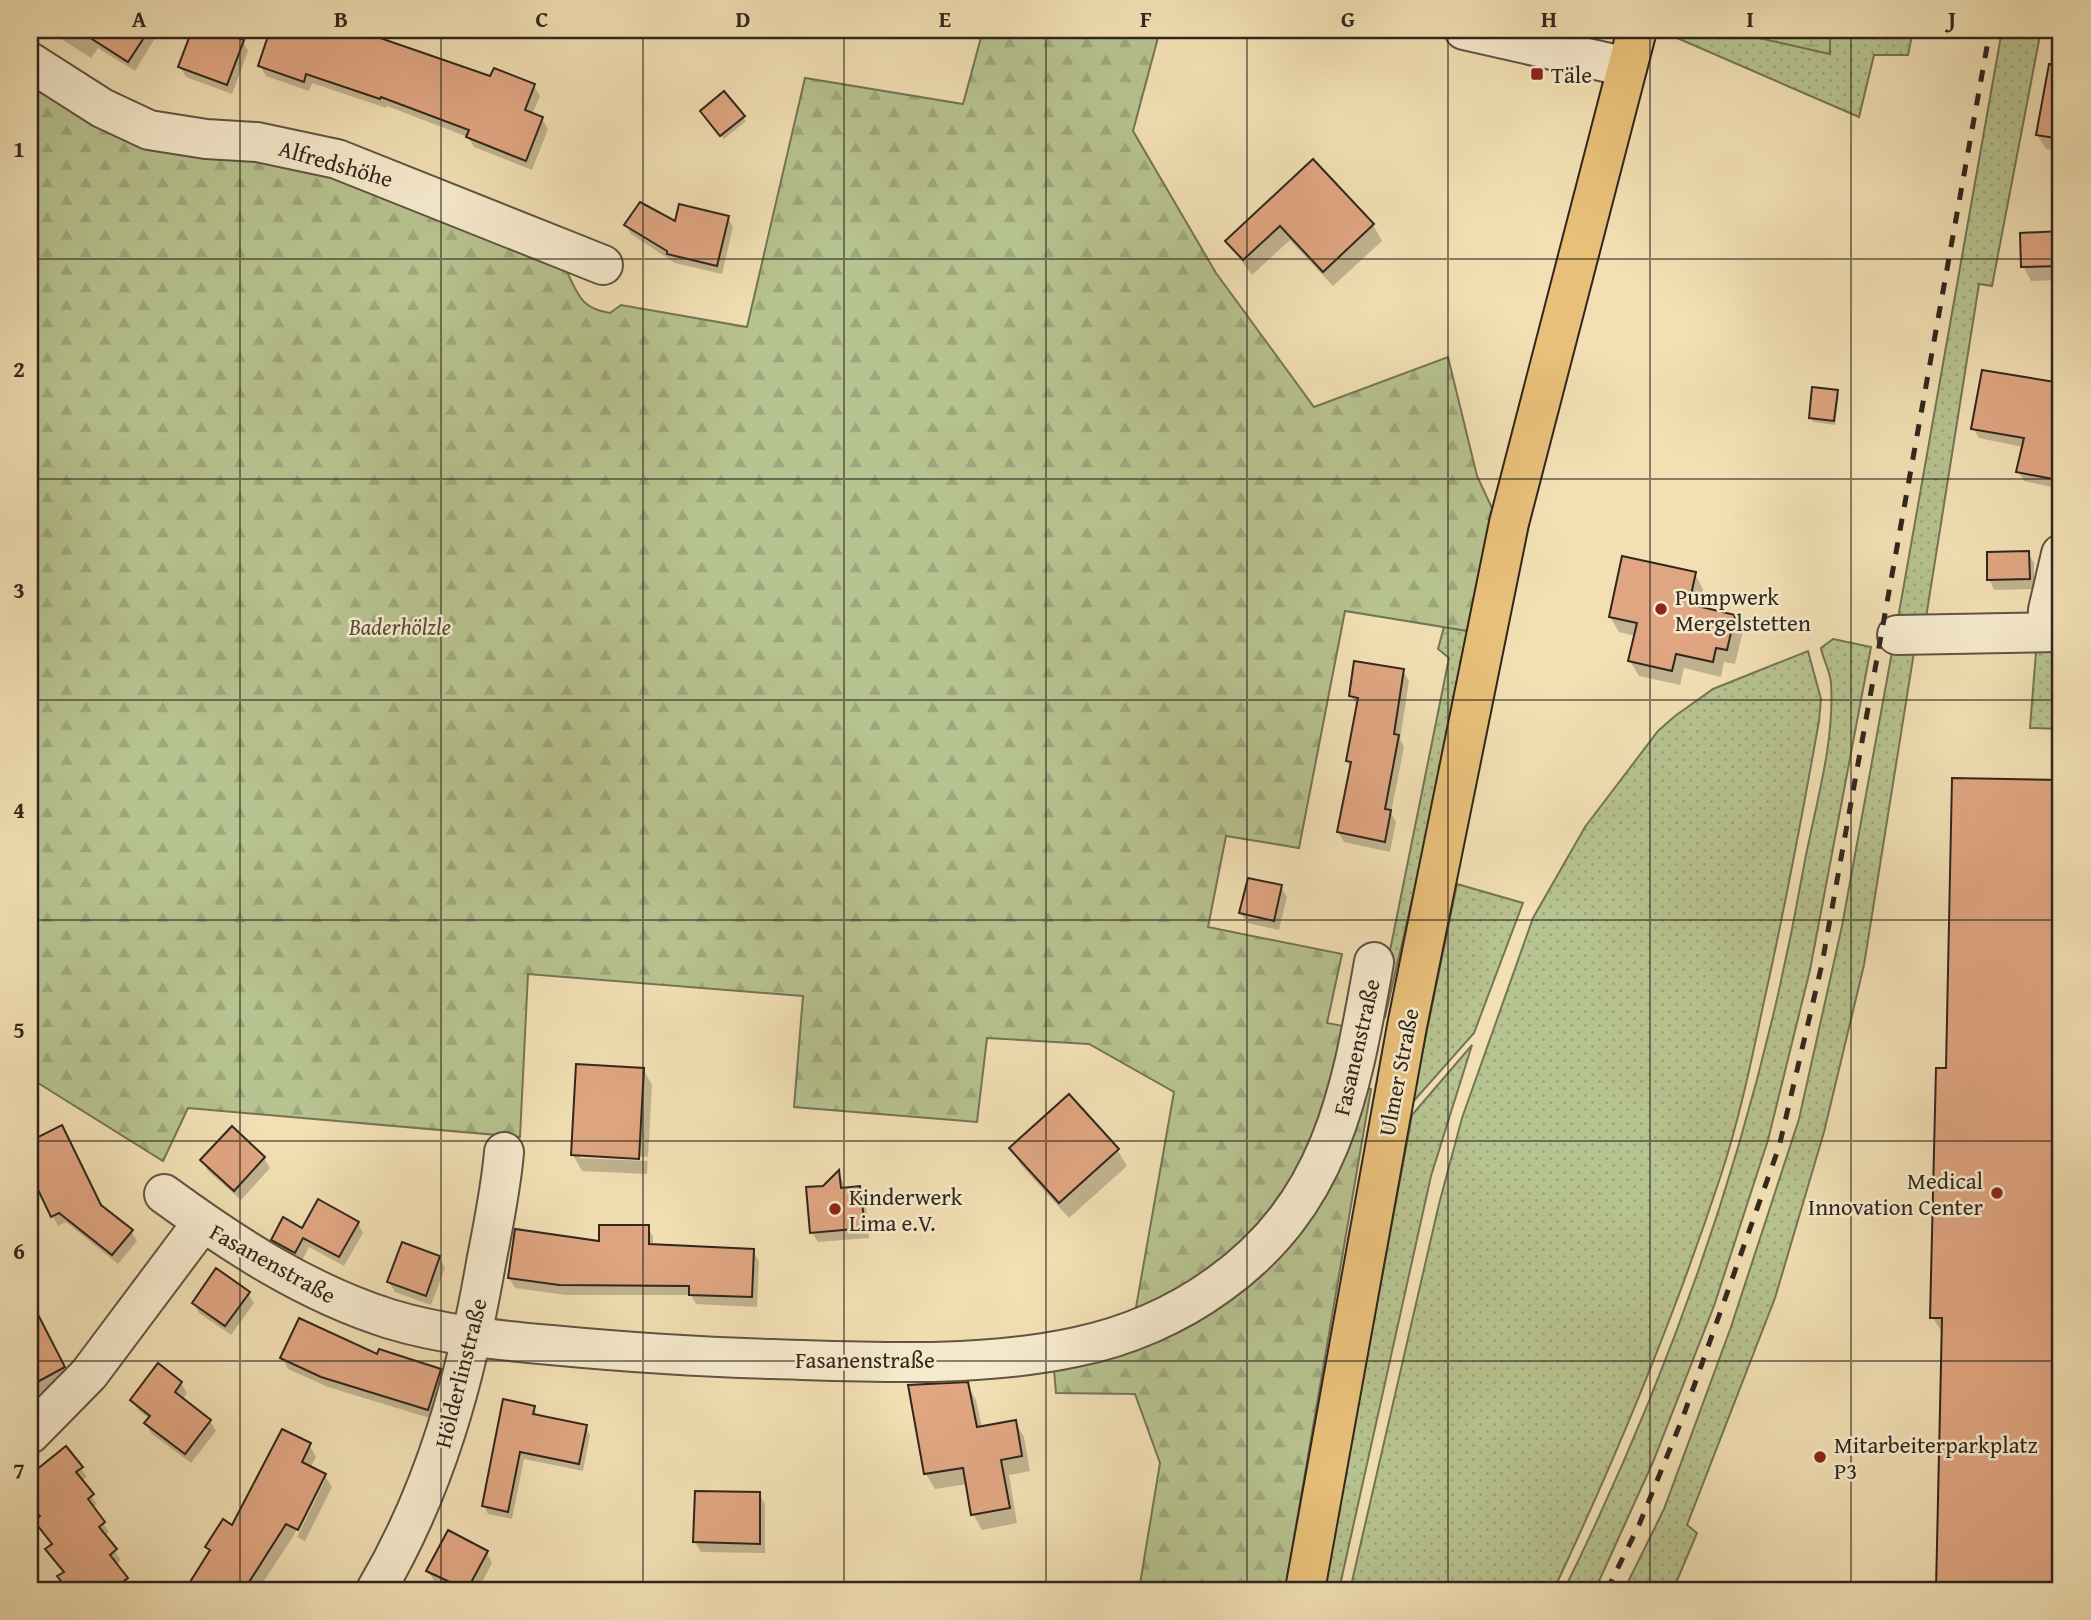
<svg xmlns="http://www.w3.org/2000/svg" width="2091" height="1620" viewBox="0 0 2091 1620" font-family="'Gentium Book Plus',serif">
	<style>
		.grass { fill: url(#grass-dots); stroke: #747456; stroke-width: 2 }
		.forest { fill: url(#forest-firs); stroke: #747456; stroke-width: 2 }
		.wetland { fill: url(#wetland-marsh); stroke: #747456; stroke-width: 2 }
		.shadow { fill: #0003; fill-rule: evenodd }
		.building { fill: #e0a682; stroke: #30261d; stroke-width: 2 }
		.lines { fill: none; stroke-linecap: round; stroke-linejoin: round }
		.minor-casing { stroke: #605443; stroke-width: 42 }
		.major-casing { stroke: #30261d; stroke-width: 42 }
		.minor { stroke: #f7ebce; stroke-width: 38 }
		.major { stroke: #e9c07a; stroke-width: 38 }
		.rail { stroke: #30261d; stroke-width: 5; stroke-dasharray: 12 12; stroke-linecap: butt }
		.grid { fill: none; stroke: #30261d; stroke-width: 2; stroke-opacity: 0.55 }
		.poi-dot { fill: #8f2418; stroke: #f7ebce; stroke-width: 2.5 }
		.labels { text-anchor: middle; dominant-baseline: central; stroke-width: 5; stroke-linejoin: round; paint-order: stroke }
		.poi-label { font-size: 23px; fill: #30261d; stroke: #f7ebce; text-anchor: start }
		.street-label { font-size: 23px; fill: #30261d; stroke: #f7ebce }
		.park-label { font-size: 23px; font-style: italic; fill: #524d3a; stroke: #f7ebce }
		.neatline { fill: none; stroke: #30261d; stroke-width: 2.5 }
		.grid-label { font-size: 23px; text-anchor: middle; font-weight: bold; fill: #30261d }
	</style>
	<defs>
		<pattern id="grass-dots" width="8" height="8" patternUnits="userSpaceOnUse" patternTransform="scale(1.75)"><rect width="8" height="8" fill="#b7c390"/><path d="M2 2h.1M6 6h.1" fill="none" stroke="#9ea77c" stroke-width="1.8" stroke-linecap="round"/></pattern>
		<pattern id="forest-firs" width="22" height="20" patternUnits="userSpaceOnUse" patternTransform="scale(1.75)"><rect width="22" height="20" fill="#b7c390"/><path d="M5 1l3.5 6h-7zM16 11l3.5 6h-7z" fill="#9ea77c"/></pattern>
		<pattern id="wetland-marsh" width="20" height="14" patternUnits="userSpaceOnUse" patternTransform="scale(1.75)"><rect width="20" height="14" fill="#b7c390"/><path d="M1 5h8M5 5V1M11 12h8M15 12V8" fill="none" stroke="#9ea77c"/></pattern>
	</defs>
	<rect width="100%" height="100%" fill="#f2e0b4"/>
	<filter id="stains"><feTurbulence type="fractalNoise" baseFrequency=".00286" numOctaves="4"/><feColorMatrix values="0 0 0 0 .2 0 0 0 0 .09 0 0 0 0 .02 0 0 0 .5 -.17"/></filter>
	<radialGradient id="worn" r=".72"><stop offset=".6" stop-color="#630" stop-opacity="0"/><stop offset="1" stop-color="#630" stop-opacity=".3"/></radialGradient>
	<g class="grass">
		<polygon points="1682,30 1742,30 1741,33 1830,54 1830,30 1913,30 1908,55 1874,55 1859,117 1677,38"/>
		<polygon points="2002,30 2041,30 1992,286 1979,284 1925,624 1897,624"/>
		<polygon points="1444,627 1474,632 1385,1017 1377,1015 1449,658 1438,649"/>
		<path d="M1833 639 1871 647 1810 970 1768 1140 1714 1306 1653 1462 1595 1590H1564C1676 1363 1759 1121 1803 871 1814 809 1835 745 1831 683 1830 670 1823 660 1821 648Z"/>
		<path d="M1808 651 1821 699 1819 721C1802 817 1784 912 1763 1006 1751 1063 1739 1120 1721 1175 1675 1315 1618 1453 1555 1587L1553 1590H1350L1439 1204 1462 1118 1533 918 1585 827 1658 731 1675 716 1713 689Z"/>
		<polygon points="2061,651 2061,729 2030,728 2036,652"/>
		<polygon points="1892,652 1914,652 1864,965 1824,1132 1775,1298 1687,1525 1697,1533 1673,1590 1624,1590 1664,1509 1731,1327 1799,1119 1842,926"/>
		<polygon points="1457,884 1523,903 1474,1033 1412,1103"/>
		<polygon points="1472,1045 1431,1176 1339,1590 1324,1590 1412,1115"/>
	</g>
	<g class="forest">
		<path d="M983 30H1160L1133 131 1216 273 1314 407 1448 357 1477 476 1498 521 1474 632 1345 611 1299 848 1226 836 1208 927 1342 954 1327 1023 1353 1028 1294 1189 1219 1265 1135 1313 1174 1092 1089 1044 987 1038 977 1122 794 1107 803 996 528 974 520 1137 188 1108 163 1161 30 1078V76L279 155 565 268C578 293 579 308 610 313L621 305 747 327 805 78 963 104Z"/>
		<polygon points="1360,1088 1371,1089 1285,1590 1139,1590 1160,1463 1135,1394 1056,1393 1053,1358 1222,1292"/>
	</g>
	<polygon class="wetland" points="1742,30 1830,30 1830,54 1741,34"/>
	<g class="shadow">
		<polygon points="47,30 151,30 155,38 135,71 98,48 91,58"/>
		<polygon points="194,30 213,30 243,41 248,51 232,94 186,77 180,67"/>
		<polygon points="272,30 325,30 491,78 534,86 540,96 532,115 542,119 548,129 532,170 474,147 468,137 387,106 386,108 312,83 309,91 266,76 260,66"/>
		<polygon points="2056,30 2061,30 2061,152 2046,149 2037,135"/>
		<polygon points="705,116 743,117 746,121 724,139"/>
		<polygon points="1313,161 1373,225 1382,241 1333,286 1290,240 1252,275 1227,241"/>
		<polygon points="728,218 733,227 722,274 675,263 631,234 626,225"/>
		<polygon points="2061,233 2061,280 2031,281 2023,266 2022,235"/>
		<polygon points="1983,372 2061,385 2059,454 2061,455 2061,489 2024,481 2018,471 2023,447 1979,438 1973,428"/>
		<polygon points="1837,392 1839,396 1835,425 1813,422 1811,417"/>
		<polygon points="2028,553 2034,563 2034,589 1994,590 1989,579"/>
		<polygon points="1695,574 1703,589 1699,608 1734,616 1743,631 1735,664 1724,662 1721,677 1684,668 1680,685 1639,676 1630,661 1636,636 1619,632 1610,617"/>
		<polygon points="1403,671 1409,681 1400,739 1404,747 1391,813 1396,822 1390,852 1344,842 1338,832 1351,767 1347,761 1358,706 1351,696"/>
		<polygon points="1954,779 2061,782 2061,1590 1937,1590 1943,1333 1932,1317 1947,1070"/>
		<polygon points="1281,887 1287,897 1279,930 1247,923 1241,913"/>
		<path d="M643 1069 652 1085 647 1174 582 1171 573 1155ZM580 1154 648 1157V1161L580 1158Z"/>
		<polygon points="1069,1097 1118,1151 1127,1166 1069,1218 1020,1164 1011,1148"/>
		<polygon points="61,1127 101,1207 131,1231 137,1241 118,1264 66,1222 58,1226 30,1170 30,1143"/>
		<polygon points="264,1158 270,1168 241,1200 208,1171 202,1161"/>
		<polygon points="839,1172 845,1189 859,1188 865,1198 869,1238 818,1242 812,1232 823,1187"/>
		<polygon points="358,1223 363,1233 344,1266 309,1247 301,1262 279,1250 273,1240 303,1230"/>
		<polygon points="648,1227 653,1237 653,1246 753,1251 759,1261 757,1307 696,1304 691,1295 566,1295 515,1288 509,1278"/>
		<polygon points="439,1257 445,1268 431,1305 395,1292 389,1282"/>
		<polygon points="248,1293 254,1303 231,1335 199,1313 194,1303"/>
		<polygon points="30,1300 69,1379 30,1398"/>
		<polygon points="378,1356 439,1370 445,1381 433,1419 328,1387 288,1369 282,1358"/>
		<polygon points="181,1383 187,1393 182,1400 210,1421 216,1431 191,1463 152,1434 146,1424 150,1419 138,1410 132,1400"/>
		<polygon points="967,1384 976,1400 982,1428 1015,1422 1024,1437 1030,1471 1009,1475 1017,1523 982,1530 973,1514 967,1484 935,1489 926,1474 910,1387"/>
		<polygon points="534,1408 538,1416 586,1427 590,1435 583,1471 524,1459 512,1519 488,1514 484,1506"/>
		<polygon points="309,1445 316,1457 310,1468 325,1476 332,1487 305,1541 297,1537 325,1480 321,1480 294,1535 260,1587 262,1590 187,1590 211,1553 207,1547 233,1527"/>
		<polygon points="66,1448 87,1477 81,1481 97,1504 93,1508 109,1532 104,1536 121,1560 115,1565 132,1588 129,1590 68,1590 65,1573 53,1558 53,1545 36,1522 41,1517 30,1503 30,1491 34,1488 30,1477"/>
		<polygon points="759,1494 765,1504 765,1553 701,1552 695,1542"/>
		<polygon points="487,1553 492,1563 478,1590 451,1590 434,1581 428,1571"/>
	</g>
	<g class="building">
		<polygon points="78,30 149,30 128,62"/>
		<polygon points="192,30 218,30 244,40 227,85 178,67"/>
		<polygon points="270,30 357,30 490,76 494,68 535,84 525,110 543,117 526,161 466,137 469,130 381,97 380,99 306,74 304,82 258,66"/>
		<polygon points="2049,64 2061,65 2061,139 2036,135"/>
		<polygon points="724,91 745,116 720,136 700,111"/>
		<polygon points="1313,159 1374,224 1323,272 1280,226 1243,260 1225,241"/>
		<polygon points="640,202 675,221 679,204 729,216 717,266 667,254 667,251 624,225"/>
		<polygon points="2061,231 2061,266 2021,267 2020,233"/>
		<polygon points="1982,370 2061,383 2053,451 2061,453 2058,480 2016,472 2024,438 1971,429"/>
		<polygon points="1812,387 1838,390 1834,421 1809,418"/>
		<polygon points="2029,551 2030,579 1987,580 1987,552"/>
		<polygon points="1622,556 1696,572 1689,604 1735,615 1727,650 1716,648 1713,662 1676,654 1672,671 1628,661 1637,623 1609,617"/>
		<polygon points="1354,661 1404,669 1394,734 1399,735 1385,809 1391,810 1385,842 1337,832 1351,762 1346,761 1358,698 1349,696"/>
		<polygon points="1952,778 2061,780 2061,1590 1936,1590 1942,1318 1930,1318 1936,1068 1946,1068"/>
		<polygon points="1248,878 1282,885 1274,921 1239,913"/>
		<polygon points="576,1064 644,1068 639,1159 571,1155"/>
		<polygon points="1069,1094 1119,1149 1059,1203 1009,1148"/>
		<polygon points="62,1125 101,1205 133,1230 112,1255 59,1213 51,1217 30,1173 30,1141"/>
		<polygon points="232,1126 265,1157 234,1191 200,1160"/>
		<polygon points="839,1170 841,1188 860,1186 865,1228 810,1233 806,1187 823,1186"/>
		<polygon points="318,1199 359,1222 339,1257 303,1238 295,1253 271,1240 283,1217 302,1228"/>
		<polygon points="599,1225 649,1225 649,1244 754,1249 752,1297 689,1295 689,1286 559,1285 508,1278 515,1229 599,1241"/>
		<polygon points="402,1242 440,1256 426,1296 387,1282"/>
		<polygon points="216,1268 250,1292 225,1326 192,1303"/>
		<polygon points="30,1299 65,1367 30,1386"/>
		<polygon points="299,1318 377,1354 379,1349 441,1369 428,1410 321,1377 280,1358"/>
		<polygon points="158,1363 182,1382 175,1392 211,1420 185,1454 144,1423 150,1416 130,1400"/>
		<polygon points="968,1382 977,1427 1016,1420 1022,1456 1001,1460 1010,1508 971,1515 963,1468 924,1474 908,1385"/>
		<polygon points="503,1399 535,1406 533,1414 587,1425 579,1464 520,1452 508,1512 482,1506"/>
		<polygon points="282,1429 311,1443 302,1462 326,1474 298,1530 286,1524 244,1590 185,1590 210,1550 205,1547 223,1519 232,1525"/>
		<polygon points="66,1446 83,1467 76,1472 94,1494 88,1499 105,1522 99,1527 117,1549 110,1555 128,1578 112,1590 68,1590 57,1576 64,1572 45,1549 52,1544 34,1521 40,1516 30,1503 30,1475"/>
		<polygon points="695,1491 760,1492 760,1544 693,1542"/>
		<polygon points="448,1530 488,1551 467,1590 426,1571"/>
	</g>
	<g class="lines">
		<defs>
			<g id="minor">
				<polyline points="1464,30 1627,67"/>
				<polyline points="30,62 102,108 149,130 206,139 257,142 337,159 603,265"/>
				<polyline points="2047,632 2048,610 2061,554"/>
				<polyline points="1897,635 2061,632"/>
				<path d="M164 1194C234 1245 307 1293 390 1319 443 1335 496 1340 551 1345 625 1352 699 1357 773 1359 873 1362 978 1368 1076 1347 1126 1337 1177 1315 1218 1285 1333 1203 1351 1091 1374 962"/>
				<polyline points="30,1434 89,1374 202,1223"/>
				<path d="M376 1590C436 1488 466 1378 486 1263 493 1226 501 1189 504 1152"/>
			</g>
			<polyline id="major" points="1305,1590 1407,1026 1509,523 1637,30"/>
		</defs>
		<use href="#minor" class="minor-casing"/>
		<use href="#major" class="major-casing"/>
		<use href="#minor" class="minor"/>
		<use href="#major" class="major"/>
		<polyline class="rail" points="1607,1590 1639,1525 1683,1417 1779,1147 1822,964 1990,30"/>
	</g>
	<path class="grid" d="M240 30V1590M441 30V1590M643 30V1590M844 30V1590M1046 30V1590M1247 30V1590M1448 30V1590M1650 30V1590M1851 30V1590M30 259H2061M30 479H2061M30 700H2061M30 920H2061M30 1141H2061M30 1361H2061"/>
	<g class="poi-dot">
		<rect x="1530" y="67" width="14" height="14" rx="3.5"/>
		<circle cx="1661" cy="609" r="7"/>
		<circle cx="1997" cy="1193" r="7"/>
		<circle cx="835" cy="1209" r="7"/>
		<circle cx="1820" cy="1457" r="7"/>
	</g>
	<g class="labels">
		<g class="poi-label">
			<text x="1551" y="74">Täle</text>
			<text x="1675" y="596">Pumpwerk<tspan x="1675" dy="26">Mergelstetten</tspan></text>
			<text x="1983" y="1180" text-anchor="end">Medical<tspan x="1983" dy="26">Innovation Center</tspan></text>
			<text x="849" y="1196">Kinderwerk<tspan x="849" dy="26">Lima e.V.</tspan></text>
			<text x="1834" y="1444">Mitarbeiterparkplatz<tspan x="1834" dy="26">P3</tspan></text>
		</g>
		<g class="street-label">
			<text transform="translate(336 163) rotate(16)">Alfredshöhe</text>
			<text transform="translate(1356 1047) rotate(-77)">Fasanenstraße</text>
			<text transform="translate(1398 1072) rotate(-79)">Ulmer Straße</text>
			<text transform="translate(273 1263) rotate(29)">Fasanenstraße</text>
			<text x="865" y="1359">Fasanenstraße</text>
			<text transform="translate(460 1373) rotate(-76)">Hölderlinstraße</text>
		</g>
		<g class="park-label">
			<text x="400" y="626">Baderhölzle</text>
		</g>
	</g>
	<rect width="2091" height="1620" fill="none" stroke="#f2e0b4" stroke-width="77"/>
	<rect x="38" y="38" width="2014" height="1544" class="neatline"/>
	<g class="grid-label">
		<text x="139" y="27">A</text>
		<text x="341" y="27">B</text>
		<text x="542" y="27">C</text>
		<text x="743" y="27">D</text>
		<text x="945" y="27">E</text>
		<text x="1146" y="27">F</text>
		<text x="1348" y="27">G</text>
		<text x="1549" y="27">H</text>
		<text x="1750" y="27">I</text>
		<text x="1952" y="27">J</text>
		<text x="19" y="157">1</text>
		<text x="19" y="377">2</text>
		<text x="19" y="598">3</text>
		<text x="19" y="818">4</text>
		<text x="19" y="1038">5</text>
		<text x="19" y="1259">6</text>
		<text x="19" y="1479">7</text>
	</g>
	<rect width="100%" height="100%" filter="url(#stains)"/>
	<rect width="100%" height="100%" fill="url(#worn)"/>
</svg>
